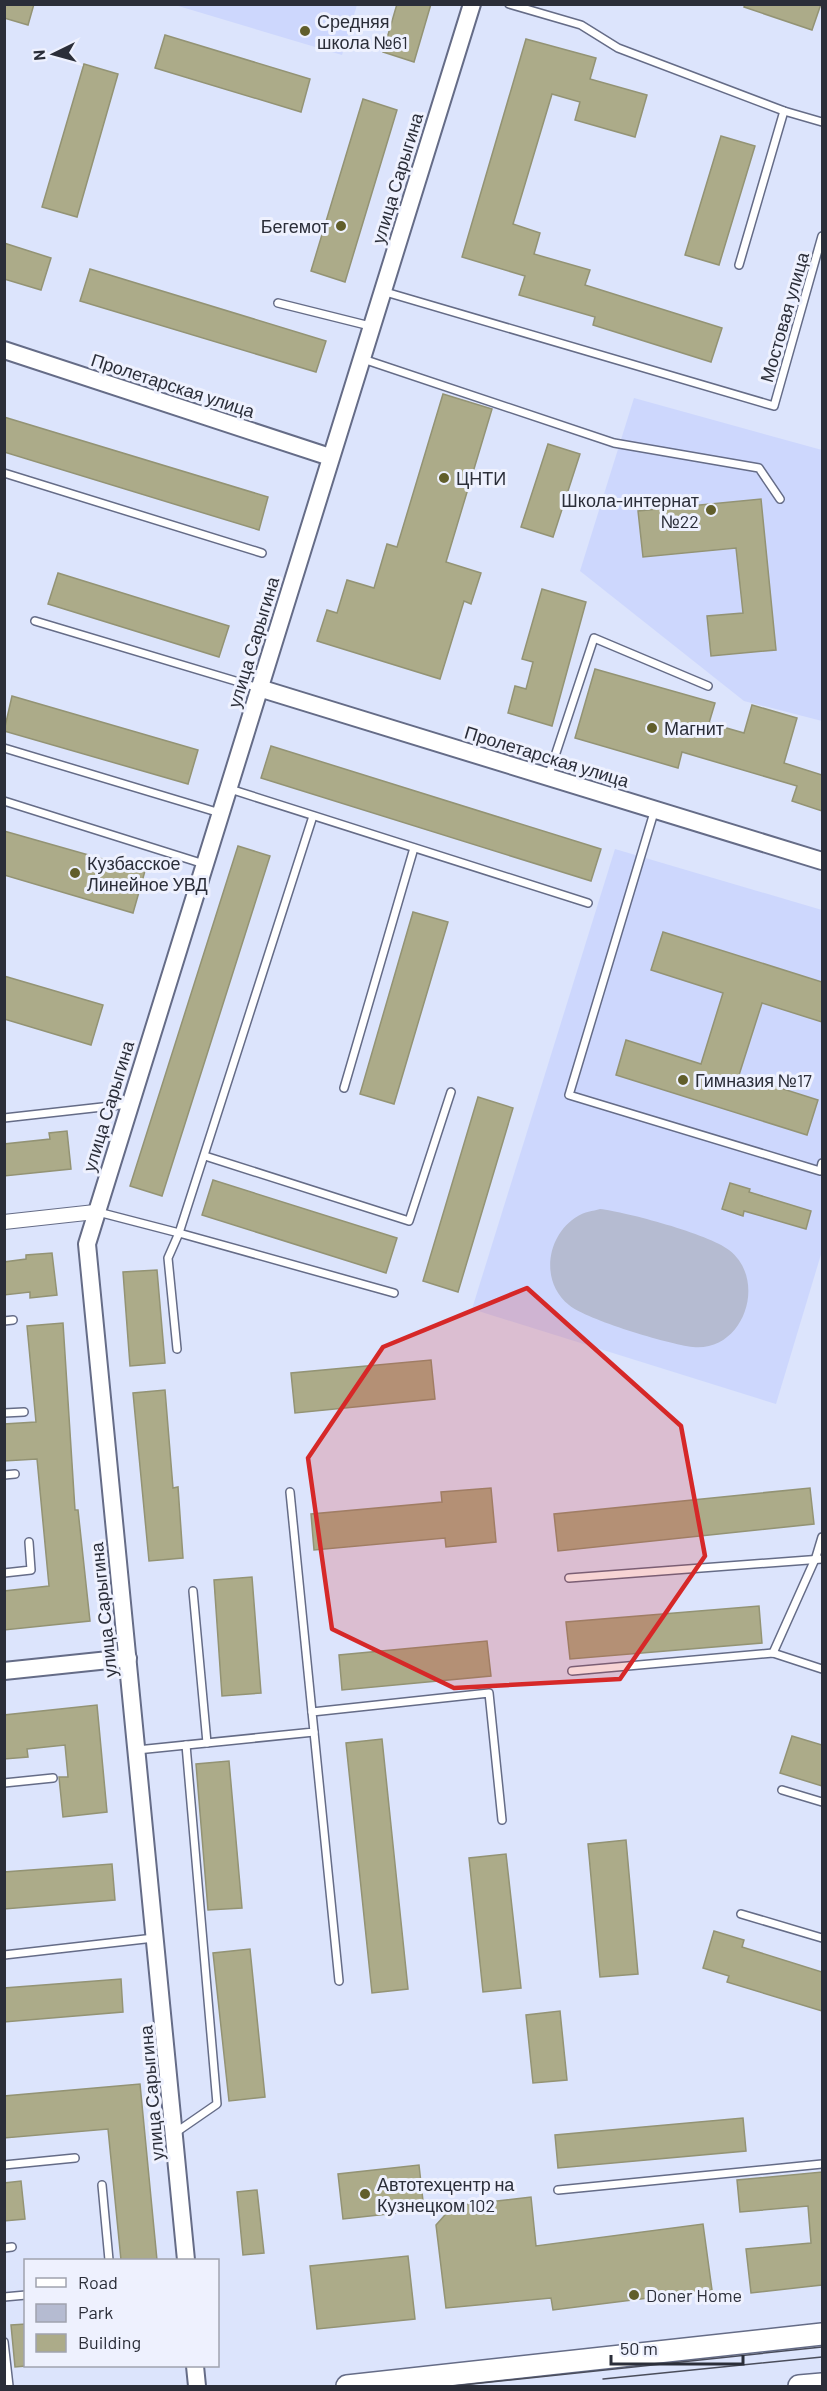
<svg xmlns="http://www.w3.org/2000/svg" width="827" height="2391" viewBox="0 0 827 2391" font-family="Barlow,sans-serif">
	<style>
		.built { fill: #cdd7fd }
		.green { fill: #b5bbd1 }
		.building { fill: #acab89; stroke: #939374; stroke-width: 1.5 }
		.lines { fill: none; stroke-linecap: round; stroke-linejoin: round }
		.service-casing { stroke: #656c87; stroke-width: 10 }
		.minor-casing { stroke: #656c87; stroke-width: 16 }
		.tertiary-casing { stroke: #656c87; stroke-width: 20 }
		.primary-casing { stroke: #656c87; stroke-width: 24 }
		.service { stroke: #fff; stroke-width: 7 }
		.minor { stroke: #fff; stroke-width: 14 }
		.tertiary { stroke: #fff; stroke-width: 16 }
		.primary { stroke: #fff; stroke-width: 21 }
		.tram { stroke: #4a4d5b; stroke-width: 1.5 }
		.marked { fill: #d62828; fill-opacity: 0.2; stroke: #d62828; stroke-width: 4.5; stroke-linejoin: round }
		.poi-dot { fill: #615e2b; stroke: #eef1fe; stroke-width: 2 }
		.labels { text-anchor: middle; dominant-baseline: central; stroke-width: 6; stroke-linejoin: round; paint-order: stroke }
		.poi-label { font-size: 18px; fill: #2b2e39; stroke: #eef1fe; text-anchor: start }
		.street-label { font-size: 18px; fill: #2b2e39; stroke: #eef1fe }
	</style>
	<rect width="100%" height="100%" fill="#dce4fc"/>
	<g class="built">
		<polygon points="175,5 357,5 342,55"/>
		<polygon points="634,398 822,450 822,721 744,701 580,571"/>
		<polygon points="615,849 822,910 822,1251 776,1404 472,1309"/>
	</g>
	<path class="green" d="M600 1209C626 1212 709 1234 729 1250 768 1280 744 1352 693 1347 668 1344 587 1320 569 1305 539 1281 547 1234 578 1216 584 1212 593 1211 600 1209Z"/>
	<g class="building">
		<polygon points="4,4 34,4 28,25 4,18"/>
		<polygon points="397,4 431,4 414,62 383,52"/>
		<polygon points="745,4 821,4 812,30 744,7"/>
		<polygon points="165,35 310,79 301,112 155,68"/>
		<polygon points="526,39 596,58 590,79 647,95 635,137 575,120 580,102 552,94 513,224 540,233 534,254 590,270 585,285 722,328 711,362 593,325 595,317 519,295 525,276 462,257"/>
		<polygon points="84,64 118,74 77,217 42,207"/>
		<polygon points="363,99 397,110 345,282 311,271"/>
		<polygon points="721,136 755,146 719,265 685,255"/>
		<polygon points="4,243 51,258 41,290 4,279"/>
		<polygon points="90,269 326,341 316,372 80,301"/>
		<polygon points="443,394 492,409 446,562 481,573 471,604 464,601 440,679 317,641 327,610 337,613 347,580 374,588 387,544 397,547"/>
		<polygon points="4,417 268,497 259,530 4,452"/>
		<polygon points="548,444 580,454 553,537 521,527"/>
		<polygon points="761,499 776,650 711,656 707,616 743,613 736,548 643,557 638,511"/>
		<polygon points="58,573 229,626 219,657 48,604"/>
		<polygon points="542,589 586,602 552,726 508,713 515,686 526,689 533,662 522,659"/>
		<polygon points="595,669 715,703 709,723 744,733 752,705 797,718 784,763 822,775 822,811 792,801 797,786 682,752 678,768 575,738"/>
		<polygon points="12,696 198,750 188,784 4,731"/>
		<polygon points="271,746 601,849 591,881 261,778"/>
		<polygon points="4,831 145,871 133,913 4,875"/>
		<polygon points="238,846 270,856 162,1196 130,1186"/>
		<polygon points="413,912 448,922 394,1104 360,1094"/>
		<polygon points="663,932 822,982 822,1022 762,1003 739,1075 818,1100 807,1135 616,1075 626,1040 701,1064 723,993 651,970"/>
		<polygon points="4,976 103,1005 91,1045 4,1019"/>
		<polygon points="478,1097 513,1108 458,1292 423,1281"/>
		<polygon points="67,1131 71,1169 4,1176 4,1144 50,1139 49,1133"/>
		<polygon points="213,1180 397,1238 386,1273 202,1215"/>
		<polygon points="730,1183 750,1189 749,1192 811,1211 806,1229 744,1211 743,1216 722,1209"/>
		<polygon points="52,1253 57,1295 30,1298 30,1292 4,1295 4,1262 26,1259 26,1255"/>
		<polygon points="157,1270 165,1363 130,1366 123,1272"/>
		<polygon points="63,1323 75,1510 78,1510 90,1621 4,1630 4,1591 49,1586 37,1459 4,1461 4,1424 36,1422 27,1326"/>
		<polygon points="431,1360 435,1399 295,1413 291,1373"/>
		<polygon points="165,1390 173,1488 178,1487 183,1558 149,1561 133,1393"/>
		<polygon points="491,1488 496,1542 446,1547 445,1538 314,1550 311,1514 442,1502 441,1492"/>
		<polygon points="810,1488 814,1524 558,1551 554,1514"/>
		<polygon points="252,1577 261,1693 222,1696 214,1580"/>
		<polygon points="759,1606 762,1643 570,1659 566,1622"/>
		<polygon points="487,1641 491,1676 342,1690 339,1655"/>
		<polygon points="97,1705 107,1812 63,1817 59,1777 68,1777 65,1745 27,1749 28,1757 4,1759 4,1715"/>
		<polygon points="792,1736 822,1745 822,1786 780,1773"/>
		<polygon points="382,1739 408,1989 372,1993 346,1743"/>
		<polygon points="229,1761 242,1908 208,1910 196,1764"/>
		<polygon points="626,1840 638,1974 600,1977 588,1844"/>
		<polygon points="506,1854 521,1988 483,1992 469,1858"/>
		<polygon points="112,1864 115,1900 4,1909 4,1872"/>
		<polygon points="714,1931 744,1940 742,1947 822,1972 822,2011 727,1982 729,1976 703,1968"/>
		<polygon points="250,1949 265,2097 229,2101 213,1953"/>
		<polygon points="121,1979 123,2012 4,2022 4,1988"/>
		<polygon points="560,2011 567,2080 533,2083 526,2015"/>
		<polygon points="140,2084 157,2260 121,2260 108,2129 4,2138 4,2096"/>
		<polygon points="743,2118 746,2151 558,2168 555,2135"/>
		<polygon points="419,2165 424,2210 343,2219 338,2174"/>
		<polygon points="822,2172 822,2285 751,2293 746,2249 811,2243 808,2206 740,2212 737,2180"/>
		<polygon points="21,2181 25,2219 4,2221 4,2183"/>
		<polygon points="257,2190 264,2253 243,2255 237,2192"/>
		<polygon points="531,2197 536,2246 703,2224 712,2290 553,2310 551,2298 446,2308 436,2225 453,2206"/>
		<polygon points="408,2256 415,2319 317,2329 310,2266"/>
		<polygon points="26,2324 26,2366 15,2367 11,2325"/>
	</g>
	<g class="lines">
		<defs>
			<g id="service">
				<polyline points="509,4 581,25 618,48 784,111 822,122"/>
				<polyline points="739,265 784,111"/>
				<polyline points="382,291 774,406 822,236"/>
				<polyline points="278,303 370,326"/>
				<polyline points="363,359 614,443 759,468 780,499"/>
				<polyline points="4,473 262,553"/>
				<polyline points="35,621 259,688"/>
				<polyline points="4,748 220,813"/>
				<polyline points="548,777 594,638 708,686"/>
				<polyline points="230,789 588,903"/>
				<polyline points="4,801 204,864"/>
				<polyline points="655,809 569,1095 820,1171 822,1163"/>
				<polyline points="344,1088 414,848"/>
				<polyline points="4,1118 129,1104"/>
				<polyline points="205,1156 409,1221 451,1092"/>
				<polyline points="98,1212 179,1233 313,816"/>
				<polyline points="4,1321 13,1320"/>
				<polyline points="177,1349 168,1258 179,1233 394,1293"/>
				<polyline points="4,1413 24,1412"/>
				<polyline points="4,1475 15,1474"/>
				<polyline points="290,1492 312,1712"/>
				<polyline points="4,1573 31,1570 29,1542"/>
				<polyline points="569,1578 822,1559"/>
				<polyline points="193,1591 207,1743"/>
				<polyline points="773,1653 816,1557 822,1537"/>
				<polyline points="572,1671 773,1653 822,1669"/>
				<polyline points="314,1732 339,1981"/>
				<polyline points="137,1750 314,1732 312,1712 489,1693 502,1820"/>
				<polyline points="4,1783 53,1778"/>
				<polyline points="782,1790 822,1802"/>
				<polyline points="741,1914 822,1938"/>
				<polyline points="4,1955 154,1938"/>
				<polyline points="175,2133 217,2104 186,1745"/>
				<polyline points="4,2165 75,2158"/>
				<polyline points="102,2185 109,2260"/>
				<polyline points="558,2190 822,2164"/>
				<polyline points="4,2248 12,2247"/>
				<polyline points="4,2297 26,2295"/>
				<polyline points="4,2342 9,2386"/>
			</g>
			<polyline id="minor" points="4,1222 95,1212"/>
			<g id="tertiary">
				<polyline points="4,350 330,457"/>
				<polyline points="259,688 822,861"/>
				<polyline points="4,1671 128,1658"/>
				<polyline points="186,2260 87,1244 472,4"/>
				<polyline points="195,2366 197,2386"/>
			</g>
			<g id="primary">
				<polyline points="347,2386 822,2334"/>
				<polyline points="799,2386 822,2384"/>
			</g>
		</defs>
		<use href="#service" class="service-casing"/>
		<use href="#minor" class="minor-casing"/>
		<use href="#tertiary" class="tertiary-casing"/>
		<use href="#primary" class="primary-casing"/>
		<use href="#service" class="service"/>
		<use href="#minor" class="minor"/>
		<use href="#tertiary" class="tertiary"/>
		<use href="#primary" class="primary"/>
		<g class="tram">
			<polyline points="603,2379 822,2357"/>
			<polyline points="453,2386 822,2347"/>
		</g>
	</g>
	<path class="marked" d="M527 1288 681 1426 705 1556 620 1679 454 1688 332 1629 308 1458 383 1347Z"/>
	<g class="poi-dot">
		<circle cx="305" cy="31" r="6"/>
		<circle cx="341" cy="226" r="6"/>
		<circle cx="444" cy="478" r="6"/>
		<circle cx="711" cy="510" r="6"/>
		<circle cx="652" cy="728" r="6"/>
		<circle cx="75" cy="873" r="6"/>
		<circle cx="683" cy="1080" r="6"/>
		<circle cx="365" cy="2194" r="6"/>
		<circle cx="634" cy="2295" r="6"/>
	</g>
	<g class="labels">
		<g class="poi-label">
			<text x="317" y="21">Средняя<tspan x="317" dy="21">школа №61</tspan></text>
			<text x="329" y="226" text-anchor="end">Бегемот</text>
			<text x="456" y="478">ЦНТИ</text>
			<text x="699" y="500" text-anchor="end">Школа-интернат<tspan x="699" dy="21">№22</tspan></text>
			<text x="664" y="728">Магнит</text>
			<text x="87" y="863">Кузбасское<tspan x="87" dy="21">Линейное УВД</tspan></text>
			<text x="695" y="1080">Гимназия №17</text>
			<text x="377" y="2184">Автотехцентр на<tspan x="377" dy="21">Кузнецком 102</tspan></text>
			<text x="646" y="2295">Doner Home</text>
		</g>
		<g class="street-label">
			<text transform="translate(397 178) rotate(-73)">улица Сарыгина</text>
			<text transform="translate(784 317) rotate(-74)">Мостовая улица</text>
			<text transform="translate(173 385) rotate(18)">Пролетарская улица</text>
			<text transform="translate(253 642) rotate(-73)">улица Сарыгина</text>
			<text transform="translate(547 756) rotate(17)">Пролетарская улица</text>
			<text transform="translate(108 1106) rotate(-73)">улица Сарыгина</text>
			<text transform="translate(103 1610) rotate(-96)">улица Сарыгина</text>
			<text transform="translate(151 2093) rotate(-95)">улица Сарыгина</text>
		</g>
	</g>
	<rect width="827" height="2391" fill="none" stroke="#2b2e39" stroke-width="12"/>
	<rect x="24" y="2259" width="195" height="108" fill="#eef1fe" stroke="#a0a3af" stroke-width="1.5"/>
	<rect x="36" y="2278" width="30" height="9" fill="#ffffff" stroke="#a0a3af" stroke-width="1.5"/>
	<text x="78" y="2289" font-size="18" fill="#2b2e39">Road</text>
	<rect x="36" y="2304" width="30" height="18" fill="#b5bbd1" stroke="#a0a3af" stroke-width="1.5"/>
	<text x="78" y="2319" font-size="18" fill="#2b2e39">Park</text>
	<rect x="36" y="2334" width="30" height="18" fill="#acab89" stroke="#a0a3af" stroke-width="1.5"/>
	<text x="78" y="2349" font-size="18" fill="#2b2e39">Building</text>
	<g transform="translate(54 54) rotate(265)" stroke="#eef1fe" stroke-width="4.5" paint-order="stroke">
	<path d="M0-4.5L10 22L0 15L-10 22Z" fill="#2b2e39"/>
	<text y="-9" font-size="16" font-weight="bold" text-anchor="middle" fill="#2b2e39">N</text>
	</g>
	<path d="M611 2355v9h132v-9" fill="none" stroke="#2b2e39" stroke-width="3"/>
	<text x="620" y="2355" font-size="18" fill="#2b2e39" stroke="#eef1fe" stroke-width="4.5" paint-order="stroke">50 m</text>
</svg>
